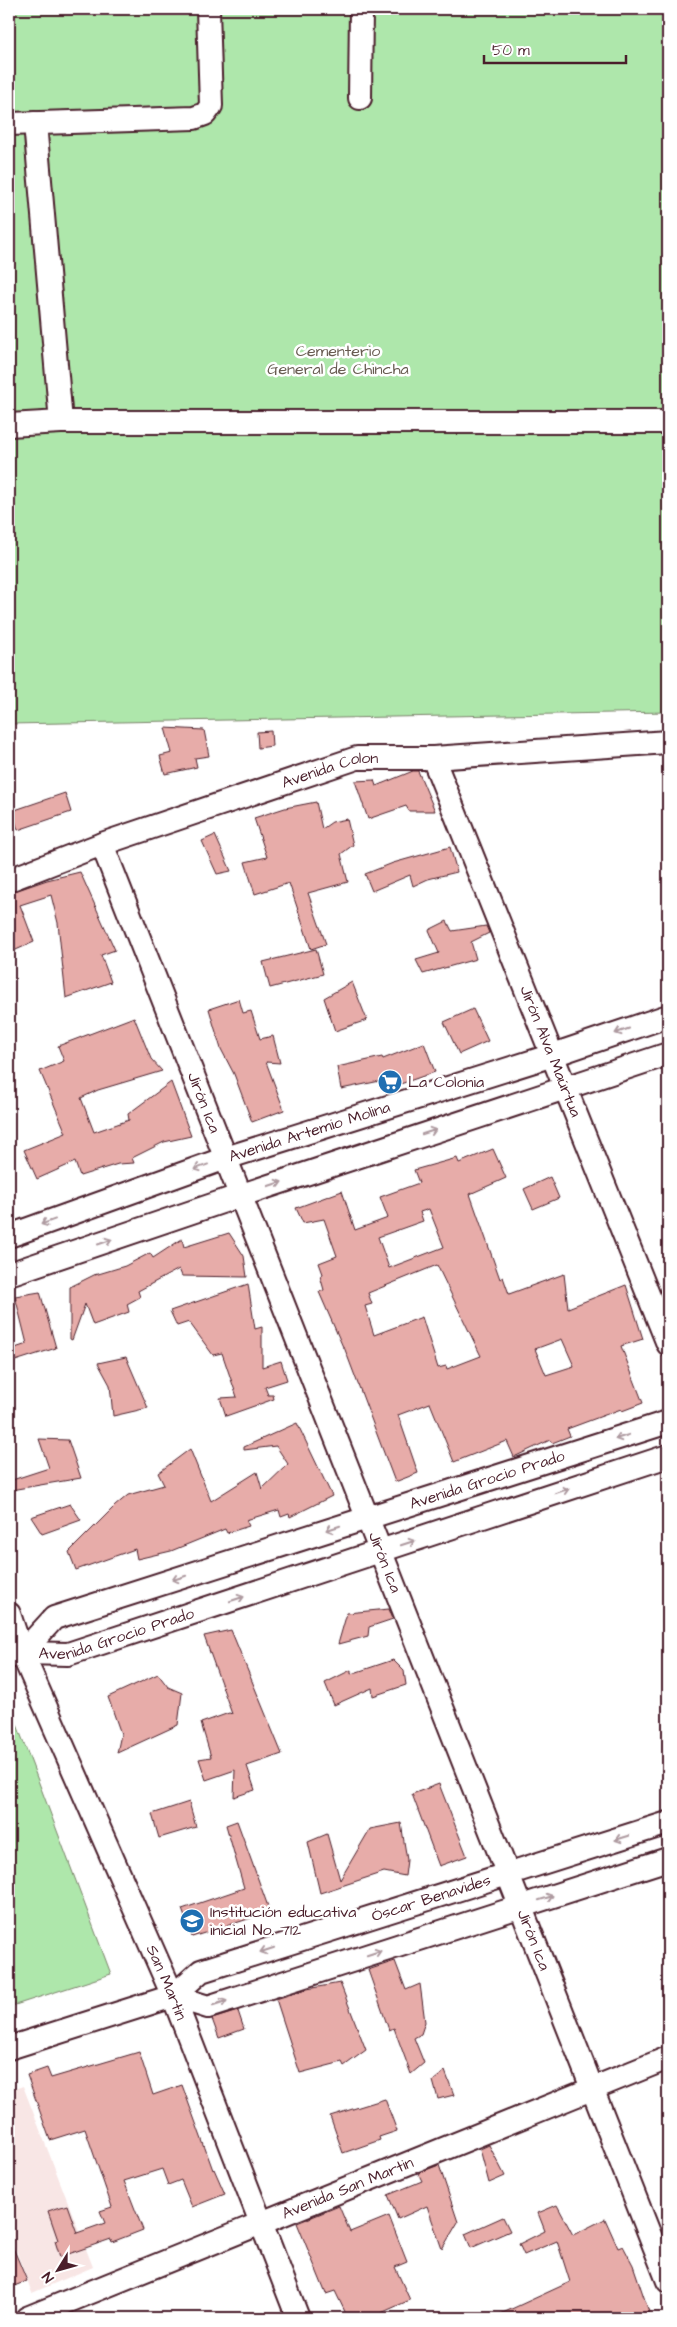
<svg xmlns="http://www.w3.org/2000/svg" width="677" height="2327" viewBox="0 0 677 2327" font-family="'Architects Daughter',sans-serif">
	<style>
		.built { fill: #f8e6e5 }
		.green { fill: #aee7ab; stroke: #7c836b }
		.building { fill: #e7aca9; stroke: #4a1f2b; fill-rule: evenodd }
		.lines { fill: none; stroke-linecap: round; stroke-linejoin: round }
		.minor-casing { stroke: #4a1f2b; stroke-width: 26 }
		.minor { stroke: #fff; stroke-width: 22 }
		.oneway { stroke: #ae9aa0 }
		.labels { text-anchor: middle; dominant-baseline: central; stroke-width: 5; stroke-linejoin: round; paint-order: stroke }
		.park-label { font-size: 16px; fill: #685b51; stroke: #fff }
		.street-label { font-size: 16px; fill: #4a1f2b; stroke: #fff }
		.poi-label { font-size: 16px; fill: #4a1f2b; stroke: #fff; text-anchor: start }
	</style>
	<rect width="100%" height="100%" fill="#fff"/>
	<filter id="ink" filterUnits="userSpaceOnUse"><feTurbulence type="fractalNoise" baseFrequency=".02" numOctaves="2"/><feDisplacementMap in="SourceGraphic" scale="10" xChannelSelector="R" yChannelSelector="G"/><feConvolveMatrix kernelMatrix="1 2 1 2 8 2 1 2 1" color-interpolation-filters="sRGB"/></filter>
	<g filter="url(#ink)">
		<polygon class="built" points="23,2086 93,2267 32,2293 9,2231 9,2091"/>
		<g class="green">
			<polygon points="9,9 668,9 668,712 9,724"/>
			<polygon points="10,1706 111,1974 9,2007 9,1707"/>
		</g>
		<g class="building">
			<polygon points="165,728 204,730 209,756 195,758 197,767 165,774 160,756 172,753"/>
			<polygon points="271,731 272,746 258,748 257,732"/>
			<polygon points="413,771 418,771 435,811 409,811 406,806 368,819 355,781 374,780 376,786"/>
			<polygon points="65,793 71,812 18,830 12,811"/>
			<polygon points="316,802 322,829 332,822 347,819 353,845 341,854 348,882 308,893 326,944 311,949 289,883 255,894 245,862 267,857 254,818 285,808"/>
			<polygon points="215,835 231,871 217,874 202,841"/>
			<polygon points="450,847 457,872 428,879 413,886 410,875 372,891 365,874 393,863"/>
			<polygon points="80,872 115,950 101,955 111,982 66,998 58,923 51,895 20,905 34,942 9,953 9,893 47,880"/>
			<polygon points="447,921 452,931 486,926 489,933 471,942 476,959 423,974 416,960 439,953 429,930"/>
			<polygon points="316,949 323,974 270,988 263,962"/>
			<polygon points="352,982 367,1020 335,1031 324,998"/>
			<polygon points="239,999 243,1013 251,1011 260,1039 273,1036 280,1063 266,1062 284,1110 252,1122 234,1074 221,1049 209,1009"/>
			<polygon points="473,1009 488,1041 459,1054 444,1022"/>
			<polygon points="134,1017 151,1059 162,1071 98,1090 81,1098 94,1132 129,1120 128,1114 171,1082 191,1136 164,1142 132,1158 134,1163 118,1164 80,1176 75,1162 37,1179 24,1150 66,1133 40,1071 64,1061 58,1046"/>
			<polygon points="424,1043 435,1072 383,1090 380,1081 341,1089 337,1067 382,1057 383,1059"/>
			<path d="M493 1149 506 1178 470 1194 500 1279 503 1277 509 1294 564 1274 568 1308 626 1285 643 1339 621 1346 643 1403 622 1411 621 1409 567 1429 570 1436 552 1443 550 1440 514 1457 507 1441 454 1462 430 1403 398 1415 418 1473 395 1482 344 1347H343L319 1292 324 1290 320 1276 323 1274 319 1263 337 1256 324 1219 303 1223 296 1208 342 1191 355 1230 388 1218 380 1197 419 1183 414 1170 457 1158 459 1163ZM429 1209 444 1247 389 1268 378 1237 423 1221 420 1212ZM437 1265 481 1356 447 1369 446 1366 438 1368 422 1317 374 1335 365 1306 372 1304 368 1293ZM562 1339 574 1366 546 1375 535 1349Z"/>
			<polygon points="550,1177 559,1198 533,1209 524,1189"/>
			<polygon points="229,1233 244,1256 247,1277 182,1276 179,1269 138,1291 140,1297 127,1304 129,1312 93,1325 85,1304 72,1340 70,1339 70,1287 96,1274 95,1275 125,1266 150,1253 153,1258 182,1239 184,1247"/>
			<polygon points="248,1284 255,1329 262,1327 262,1367 281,1361 287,1380 265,1387 268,1395 273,1395 274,1399 226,1416 220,1398 237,1397 222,1353 213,1355 189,1322 177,1326 170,1311"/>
			<polygon points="40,1292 56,1348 9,1363 9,1350 27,1344 15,1296"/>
			<polygon points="126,1357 148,1408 113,1416 110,1385 98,1363"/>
			<polygon points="297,1423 332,1496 290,1517 289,1514 281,1517 279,1510 246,1520 249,1526 227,1533 225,1529 171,1551 137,1559 135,1549 76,1570 69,1552 115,1506 128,1495 164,1485 158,1473 190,1449 211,1501 257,1472 262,1489 288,1464 276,1446 244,1450 244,1447"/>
			<polygon points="39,1439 68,1440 81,1478 11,1490 9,1481 49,1468"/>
			<polygon points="70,1504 81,1520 42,1534 31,1517"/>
			<polygon points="389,1609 393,1619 369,1627 368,1636 338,1644 347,1613"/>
			<polygon points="231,1630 282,1754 247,1766 255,1790 234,1797 235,1770 206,1780 199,1759 211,1757 201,1723 229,1713 232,1714 204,1636"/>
			<polygon points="393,1660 404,1671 406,1685 373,1696 372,1688 334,1705 325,1683 351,1670 351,1674"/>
			<polygon points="158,1674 168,1687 182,1693 178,1725 117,1753 121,1734 108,1697"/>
			<polygon points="439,1784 467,1856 439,1866 412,1794"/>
			<polygon points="189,1802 196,1827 159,1838 152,1814"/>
			<polygon points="237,1821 270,1912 192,1937 182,1909 244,1888 226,1825"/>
			<polygon points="401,1823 407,1860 405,1876 384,1872 320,1893 308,1842 327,1834 340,1880 370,1829"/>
			<polygon points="395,1961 406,1990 420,1984 425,2022 421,2034 414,2038 424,2063 411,2074 394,2028 389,2030 368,1970"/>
			<polygon points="340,1983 366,2050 344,2066 342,2062 300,2073 276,1999 307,1989"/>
			<polygon points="238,2011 244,2029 219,2038 212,2019"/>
			<polygon points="139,2052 153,2095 182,2085 213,2170 214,2169 225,2194 192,2207 181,2180 168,2185 162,2169 124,2181 143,2230 112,2242 111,2239 60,2257 55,2241 58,2240 48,2211 67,2205 77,2233 105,2223 100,2211 112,2207 85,2129 50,2140 27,2075 47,2068 51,2078"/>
			<polygon points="445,2071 454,2095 438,2099 433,2081"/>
			<polygon points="385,2099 397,2131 379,2137 380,2140 343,2153 330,2116"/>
			<polygon points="489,2145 505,2176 489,2183 480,2149"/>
			<polygon points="439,2165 458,2222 442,2249 427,2206 398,2219 388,2195 422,2181 418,2173"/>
			<polygon points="557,2205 573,2235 605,2219 618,2248 623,2246 633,2265 649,2312 635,2318 492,2318 570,2282 557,2241 524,2255 519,2244 545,2231 538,2213"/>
			<polygon points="339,2206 350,2232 389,2216 407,2262 395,2267 410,2300 370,2318 348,2318 335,2291 326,2294 297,2223"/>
			<polygon points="503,2217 510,2231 471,2248 465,2234"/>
			<polygon points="9,2238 27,2281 9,2288"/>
		</g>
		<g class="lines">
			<defs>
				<g id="minor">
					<polyline points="360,98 361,9"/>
					<polyline points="35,123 61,422"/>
					<polyline points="9,124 194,118 205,114 211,106 208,9"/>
					<polyline points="9,425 61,422 668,422"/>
					<path id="s1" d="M433 758 668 1344"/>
					<path id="s2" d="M102 844 668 2281"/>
					<path id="s3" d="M9 880 102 844 357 758H433L668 742"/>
					<path id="s4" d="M9 1236 226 1158 553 1055 668 1016"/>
					<polyline points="9,1274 239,1196 668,1054"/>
					<path id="s5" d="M9 1614 22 1653 173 1996 298 2318"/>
					<path id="s6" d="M22 1653 54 1618 668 1422"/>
					<path id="s7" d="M9 1657 22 1653 68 1654 668 1456"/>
					<polyline points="173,1996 208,2007 668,1859"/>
					<path id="s8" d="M9 2048 173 1996 201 1971 668 1823"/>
					<path id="s9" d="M27 2318 668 2058"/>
				</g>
			</defs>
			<use href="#minor" class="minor-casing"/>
			<use href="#minor" class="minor"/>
		</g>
		<defs><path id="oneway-shaft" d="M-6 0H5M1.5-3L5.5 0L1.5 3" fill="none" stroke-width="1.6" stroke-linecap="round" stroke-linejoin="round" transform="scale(1.25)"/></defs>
		<g class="oneway">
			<use href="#oneway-shaft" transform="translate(622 1031) rotate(161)"/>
			<use href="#oneway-shaft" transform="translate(429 1132) rotate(-18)"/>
			<use href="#oneway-shaft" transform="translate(201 1167) rotate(160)"/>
			<use href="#oneway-shaft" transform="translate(275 1184) rotate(-18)"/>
			<use href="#oneway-shaft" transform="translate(48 1222) rotate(160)"/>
			<use href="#oneway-shaft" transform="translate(105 1242) rotate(-19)"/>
			<use href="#oneway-shaft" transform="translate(622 1437) rotate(163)"/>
			<use href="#oneway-shaft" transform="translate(562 1491) rotate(-18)"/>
			<use href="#oneway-shaft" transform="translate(333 1528) rotate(162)"/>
			<use href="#oneway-shaft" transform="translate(408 1543) rotate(-18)"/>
			<use href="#oneway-shaft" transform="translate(179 1578) rotate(162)"/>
			<use href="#oneway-shaft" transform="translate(237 1599) rotate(-18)"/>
			<use href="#oneway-shaft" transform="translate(622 1838) rotate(163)"/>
			<use href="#oneway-shaft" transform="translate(546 1898) rotate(-17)"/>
			<use href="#oneway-shaft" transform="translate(267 1950) rotate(162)"/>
			<use href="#oneway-shaft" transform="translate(374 1953) rotate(-18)"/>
			<use href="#oneway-shaft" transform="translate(220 2003) rotate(-18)"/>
		</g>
	</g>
	<defs>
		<symbol id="supermarket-disc" viewBox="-11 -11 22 22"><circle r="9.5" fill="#1f6fb2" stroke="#fff"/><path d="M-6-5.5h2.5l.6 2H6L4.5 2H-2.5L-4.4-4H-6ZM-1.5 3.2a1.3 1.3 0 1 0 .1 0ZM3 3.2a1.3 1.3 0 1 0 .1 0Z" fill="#fff"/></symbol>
		<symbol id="school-disc" viewBox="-11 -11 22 22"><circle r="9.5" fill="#1f6fb2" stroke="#fff"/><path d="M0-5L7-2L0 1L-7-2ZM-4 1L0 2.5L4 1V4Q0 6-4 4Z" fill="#fff"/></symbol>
	</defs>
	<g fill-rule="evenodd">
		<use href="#supermarket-disc" x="376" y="1068" width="28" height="28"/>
		<use href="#school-disc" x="178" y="1907" width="28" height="28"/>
	</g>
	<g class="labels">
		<g class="park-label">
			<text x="338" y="351">Cementerio<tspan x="338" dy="18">General de Chincha</tspan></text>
		</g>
		<g class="street-label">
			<text stroke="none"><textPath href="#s3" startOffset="340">Avenida Colon</textPath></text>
			<text stroke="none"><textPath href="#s1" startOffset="316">Jirón Alva Maúrtua</textPath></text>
			<text stroke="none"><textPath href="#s2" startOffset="278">Jirón Ica</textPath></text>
			<text stroke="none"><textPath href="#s4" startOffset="318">Avenida Artemio Molina</textPath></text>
			<text stroke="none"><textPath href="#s6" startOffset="502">Avenida Grocio Prado</textPath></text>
			<text stroke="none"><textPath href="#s2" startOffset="772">Jirón Ica</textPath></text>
			<text stroke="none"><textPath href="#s7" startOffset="111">Avenida Grocio Prado</textPath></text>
			<text stroke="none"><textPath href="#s8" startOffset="451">Óscar Benavides</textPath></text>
			<text stroke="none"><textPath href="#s2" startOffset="1178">Jirón Ica</textPath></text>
			<text stroke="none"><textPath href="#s5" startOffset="401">San Martin</textPath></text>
			<text stroke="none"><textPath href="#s9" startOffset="346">Avenida San Martin</textPath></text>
		</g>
		<g class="poi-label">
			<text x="408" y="1082">La Colonia</text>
			<text x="210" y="1912">Institución educativa<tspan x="210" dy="18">inicial No. 712</tspan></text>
		</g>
	</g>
	<rect width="677" height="2327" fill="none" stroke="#fff" stroke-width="30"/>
	<rect x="15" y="15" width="647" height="2297" fill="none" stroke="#4a1f2b" stroke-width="2" filter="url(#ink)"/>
	<g transform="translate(58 2270) rotate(233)" stroke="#ffffff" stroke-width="4" paint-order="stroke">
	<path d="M0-4L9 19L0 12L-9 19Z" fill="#4a1f2b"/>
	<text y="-8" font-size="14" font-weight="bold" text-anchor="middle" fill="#4a1f2b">N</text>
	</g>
	<path d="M484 55v8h142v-8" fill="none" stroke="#4a1f2b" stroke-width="2.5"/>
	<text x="492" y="55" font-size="15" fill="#4a1f2b" stroke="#ffffff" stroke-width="4" paint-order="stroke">50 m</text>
</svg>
